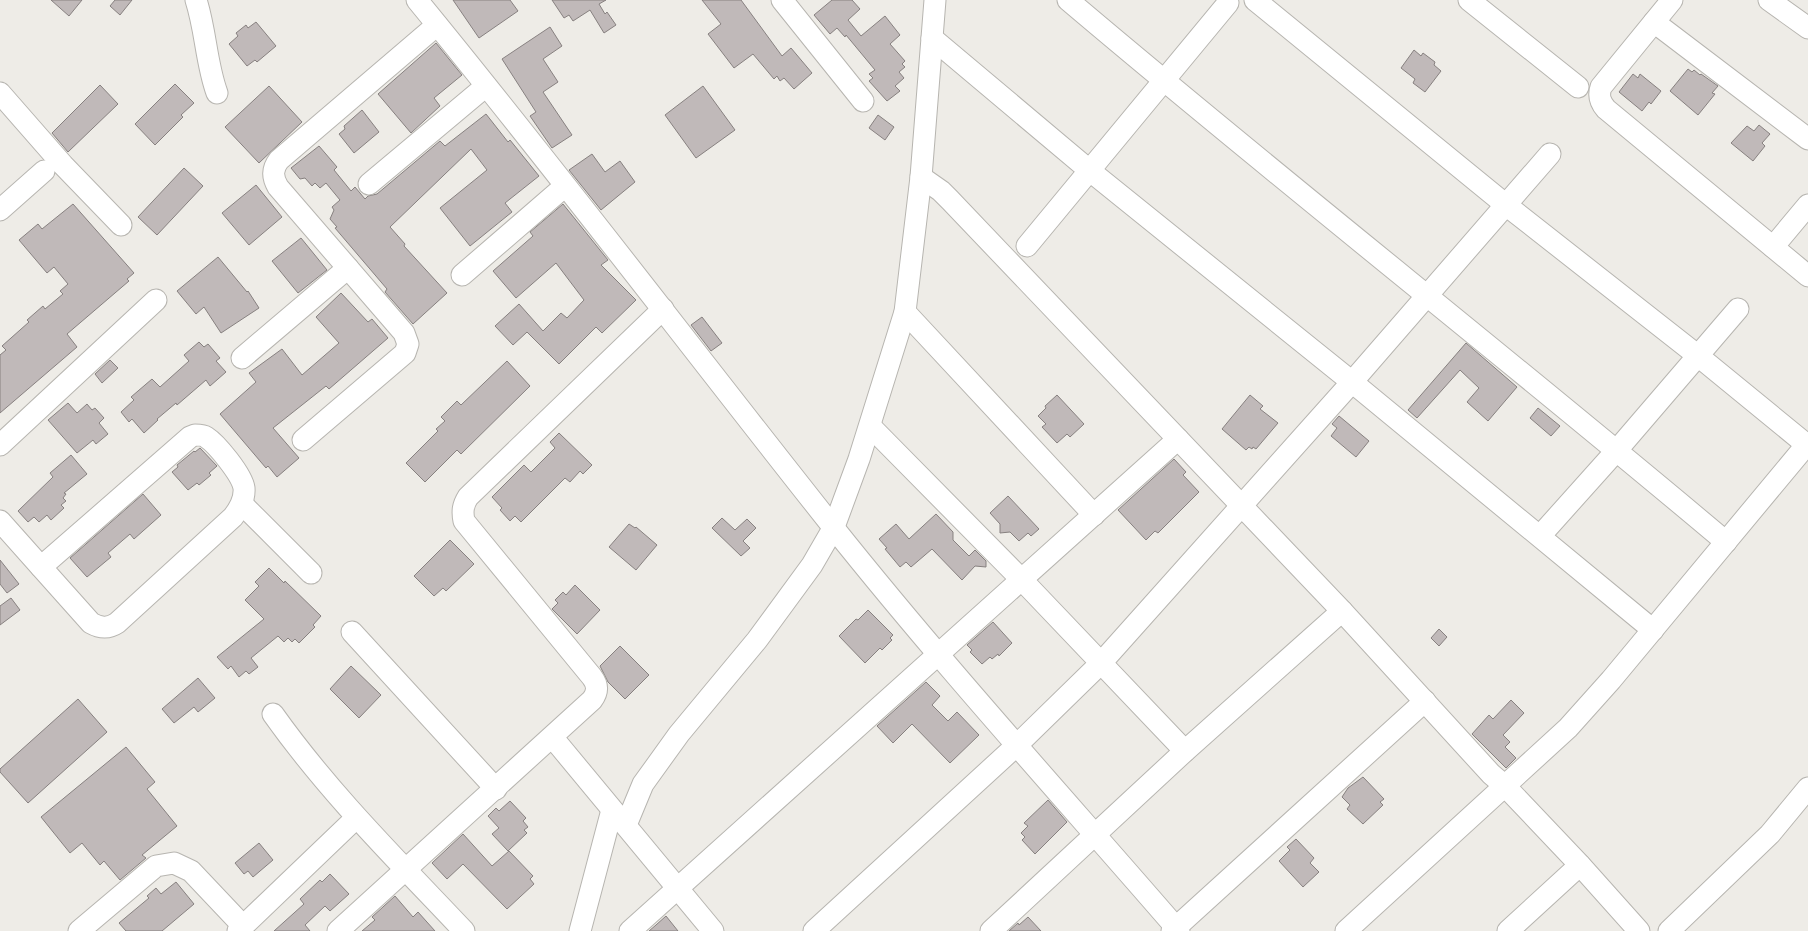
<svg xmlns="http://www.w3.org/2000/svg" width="1808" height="931" viewBox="0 0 1808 931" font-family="'IBM Plex Sans',sans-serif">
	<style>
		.building { fill: #c0b9b9; stroke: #878180 }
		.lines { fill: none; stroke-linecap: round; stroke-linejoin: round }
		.minor-casing { stroke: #b7b5b0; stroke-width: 23 }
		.minor { stroke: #fff; stroke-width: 21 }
	</style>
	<rect width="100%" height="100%" fill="#eeece7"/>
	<g class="building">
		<polygon points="51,0 82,0 69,16"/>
		<polygon points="115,0 132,0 120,15 110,6"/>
		<polygon points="453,0 510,0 518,11 479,38"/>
		<polygon points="552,0 606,0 599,4 605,14 607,12 616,25 604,33 590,10 573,21 569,15 564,18"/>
		<polygon points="702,0 741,0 782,56 791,48 812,73 794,89 784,78 780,81 777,76 774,79 753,54 734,68 708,34 721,24"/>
		<polygon points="832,0 852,0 860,9 848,20 861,36 885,16 900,35 890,44 905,61 902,64 905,67 899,72 904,78 895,86 900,91 887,101 869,81 873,78 869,74 875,70 846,35 845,37 837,28 830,34 814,15"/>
		<polygon points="256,22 276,46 257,62 255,60 247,66 229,44 238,36 236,33 246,25 248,28"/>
		<polygon points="550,27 562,46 543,59 558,82 543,92 572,135 552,148 530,116 536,112 502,59"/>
		<polygon points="436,43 462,75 434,98 440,106 411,133 378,94"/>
		<polygon points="1414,50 1421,56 1423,53 1435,62 1434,65 1441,71 1425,92 1413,83 1415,79 1401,68"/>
		<polygon points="1688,69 1692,72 1694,70 1700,75 1701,74 1718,86 1712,93 1715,94 1698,115 1670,91"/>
		<polygon points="1633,74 1638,78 1640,74 1661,91 1651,104 1649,102 1642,111 1619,92"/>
		<polygon points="175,84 194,103 181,115 183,117 155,145 135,124"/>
		<polygon points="100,85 118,104 68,152 52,133"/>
		<polygon points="269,86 302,122 259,163 225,127"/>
		<polygon points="703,86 735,130 696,158 665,115"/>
		<polygon points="362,110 379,132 354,153 339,134 345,129 344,126"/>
		<polygon points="486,114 508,142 510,140 539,176 505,203 512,212 470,246 440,208 487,170 471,149 390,227 405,244 404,246 447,293 413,324 385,292 387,289 335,228 337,227 330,219 334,210 332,207 340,200 326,183 320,188 315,183 312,186 305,178 300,179 291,168 319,146 337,167 334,170 351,191 355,187 365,199 368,196 377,194 440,141 445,146"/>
		<polygon points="878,115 894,127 885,140 869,128"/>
		<polygon points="1759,125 1770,134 1762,143 1765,146 1753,161 1731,143 1747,126 1754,131"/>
		<polygon points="592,154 605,172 620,161 635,182 601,210 569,170"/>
		<polygon points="184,168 203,186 157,235 138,217"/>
		<polygon points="256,185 282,217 249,245 222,213"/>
		<polygon points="73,204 134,273 127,279 129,281 67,334 77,347 0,413 0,355 6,350 2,346 29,322 27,320 43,306 45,309 63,294 60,291 68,284 54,267 47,273 19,240 38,224 42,229"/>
		<polygon points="563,204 608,260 601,265 636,300 602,333 596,327 559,364 527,332 513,345 495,326 519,304 543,331 561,313 567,318 584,300 556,263 516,298 493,271 533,236 530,232"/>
		<polygon points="301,238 327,270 298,293 272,261"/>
		<polygon points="218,257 247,292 248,291 259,308 221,333 204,307 196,314 177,291"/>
		<polygon points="341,293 368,322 372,319 388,338 329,389 326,386 273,428 299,458 277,477 268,466 266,468 220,414 256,382 249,373 282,349 302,375 339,343 316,317"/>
		<polygon points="702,317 722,343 711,351 691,325"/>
		<polygon points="199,342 204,347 208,344 220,358 216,361 226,372 210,386 206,380 177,405 176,403 157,419 158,420 144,433 132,419 129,422 121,412 134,400 131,397 152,379 160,387 189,361 184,355"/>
		<polygon points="1466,343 1517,387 1488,421 1467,402 1479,388 1460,370 1417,418 1408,410"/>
		<polygon points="110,360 118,368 102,383 95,374"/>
		<polygon points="507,361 530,386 461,454 457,450 425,482 406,463 438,431 436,429 445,421 441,417 457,401 461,405"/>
		<polygon points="1057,395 1084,424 1070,437 1067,434 1057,443 1042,427 1046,424 1038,416 1046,408 1045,406"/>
		<polygon points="1250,395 1263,406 1260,409 1278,423 1256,449 1253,447 1252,449 1249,447 1246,450 1222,429"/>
		<polygon points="68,403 77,413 87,404 92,410 95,408 104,418 99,423 108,434 96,444 93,440 77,453 48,420"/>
		<polygon points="1538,408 1560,426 1551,436 1530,418"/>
		<polygon points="1339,416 1369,441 1356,457 1331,436 1337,428 1332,424"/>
		<polygon points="559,433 592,465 583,474 580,471 570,482 565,478 521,522 515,516 510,521 500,510 502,508 492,497 524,465 531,472 555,448 550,442"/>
		<polygon points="200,448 217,466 209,473 211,475 199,485 197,483 188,490 172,472 178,467 177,465 194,451 195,452"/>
		<polygon points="71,455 87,474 64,493 66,494 63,498 66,501 61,505 64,508 51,520 47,515 39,522 34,517 28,522 18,511 53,477 50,473"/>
		<polygon points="1174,459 1186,472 1183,475 1199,492 1158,533 1155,531 1146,540 1118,510"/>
		<polygon points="143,494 161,515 134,539 130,534 108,553 111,557 87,577 70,558"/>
		<polygon points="1008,496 1039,529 1031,536 1028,533 1019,541 1010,532 1000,533 1000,524 990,513"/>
		<polygon points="936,514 953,532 953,540 969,556 975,550 986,561 986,567 975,566 962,580 932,549 911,567 906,562 900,567 885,549 887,548 879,539 896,524 909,539"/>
		<polygon points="722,518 735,530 747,519 756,528 743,541 750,548 741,556 712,528"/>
		<polygon points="629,524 635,528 636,527 657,545 636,570 609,547"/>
		<polygon points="450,540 474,564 446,591 443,588 434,596 414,576"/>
		<polygon points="0,560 19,584 7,593 0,584"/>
		<polygon points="269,568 284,583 285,581 321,616 313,625 315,627 299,643 295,639 292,642 288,638 284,642 278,636 251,658 258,667 249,674 246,671 239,677 231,666 228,669 217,657 264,619 245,600 259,586 255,582"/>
		<polygon points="575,585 600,610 577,634 552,609 558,603 555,600 563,592 566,595"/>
		<polygon points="11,598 20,610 0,625 0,606"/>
		<polygon points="868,610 893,635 890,638 892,640 882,650 880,648 865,663 839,636 856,619 858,620"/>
		<polygon points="993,622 1012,643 999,656 998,654 992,659 990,657 982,664 970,652 972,650 967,645"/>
		<polygon points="1439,629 1447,637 1439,646 1431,638"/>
		<polygon points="620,646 649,675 625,699 608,682 600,666"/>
		<polygon points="351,666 381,695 359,718 330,689"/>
		<polygon points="198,678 215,698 198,712 194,707 174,723 162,709"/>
		<polygon points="926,682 940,696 932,705 948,721 957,712 979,735 950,763 912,724 893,743 877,726"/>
		<polygon points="78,699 107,732 28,803 0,772 0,769"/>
		<polygon points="1511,700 1524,713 1503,735 1510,742 1505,747 1516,758 1506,768 1472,734 1489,715 1493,719"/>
		<polygon points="126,747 155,782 147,789 177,826 142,855 146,858 120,880 104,861 100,865 82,843 70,853 41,817"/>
		<polygon points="1363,777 1384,799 1380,802 1383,805 1363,824 1347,809 1350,805 1342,797 1348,788"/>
		<polygon points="1048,800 1067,822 1035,854 1022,840 1025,837 1021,833 1028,826 1024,823"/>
		<polygon points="510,801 526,818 523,821 528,827 524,830 527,833 508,851 492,834 499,828 488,816 496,808 499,811"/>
		<polygon points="463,834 492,866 509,851 533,876 530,879 534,884 507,909 463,864 447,879 432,863"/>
		<polygon points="1296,839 1314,858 1310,863 1319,872 1303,887 1279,861 1290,850 1287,847"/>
		<polygon points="259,843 273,860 253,877 248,871 244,874 235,863"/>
		<polygon points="330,874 349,894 330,911 325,906 305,925 310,931 274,931 304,904 300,899 320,880 322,882"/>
		<polygon points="176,882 194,904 162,931 126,931 119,923 149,898 147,896 156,888 161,894"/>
		<polygon points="395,896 413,917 418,912 435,931 362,931 375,920 372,917"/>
		<polygon points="666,916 678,931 649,931 656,925"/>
		<polygon points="1028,917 1041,931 1009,931 1018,923 1019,925"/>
	</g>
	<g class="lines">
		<defs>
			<g id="minor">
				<path d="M196 0C206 31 206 63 217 93"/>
				<path d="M417 0C559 173 694 352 833 527 943 665 1063 797 1179 931"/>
				<polyline points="782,0 863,101"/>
				<path d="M1068 0C1285 184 1509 359 1726 542"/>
				<polyline points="1255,0 1506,205 1697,355 1807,445"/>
				<polyline points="1469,0 1578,87"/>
				<path d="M1672 0 1601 87C1598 96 1600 102 1606 109L1808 276"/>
				<polyline points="1769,0 1808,28"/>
				<polyline points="1654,22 1808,139"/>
				<polyline points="932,38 1089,170 1352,382 1653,630"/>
				<polyline points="0,93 63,165 121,225"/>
				<polyline points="921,177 941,191 950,200 1342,611 1491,774 1505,786 1580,865 1639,931"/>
				<polyline points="369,184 486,86"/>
				<polyline points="0,210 44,171"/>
				<polyline points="1027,246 1228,3"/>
				<polyline points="1773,247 1808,205"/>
				<polyline points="462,275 565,186"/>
				<polyline points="905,312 1094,515"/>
				<polyline points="242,358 348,268"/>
				<polyline points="870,426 1022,580 1185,751"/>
				<path d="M195 435C199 435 203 435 206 437 217 444 242 475 244 488 245 499 240 508 233 517L117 623C108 629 100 628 91 623L41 567 190 437Z"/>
				<path d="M303 440 405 353 408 344 404 333 278 187C272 177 272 169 279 160L437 25"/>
				<polyline points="0,445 156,300"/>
				<polyline points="242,504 311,573"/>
				<polyline points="0,521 41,567"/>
				<polyline points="1540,536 1617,450 1738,309"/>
				<polyline points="352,632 496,789"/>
				<path d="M273 714C329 793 398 861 464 931"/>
				<polyline points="553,738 713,931"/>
				<polyline points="626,825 643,784 679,734 757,640 812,565 834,527 859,459 905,312 921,177 935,0"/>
				<polyline points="79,931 156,866 174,863 191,871 243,926"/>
				<polyline points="238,931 356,818"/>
				<path d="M338 931 592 700C598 692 598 685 592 677L464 521C462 511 463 505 468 497L663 309"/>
				<polyline points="580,931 612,810"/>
				<polyline points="630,931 1178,439"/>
				<polyline points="814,931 1017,745 1101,663 1352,382 1550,154"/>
				<polyline points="991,931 1185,751 1342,611"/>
				<polyline points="1172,931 1425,701"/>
				<polyline points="1346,931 1568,728 1611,680 1808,443"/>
				<polyline points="1508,931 1580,865"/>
				<polyline points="1669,931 1770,834 1808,788"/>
			</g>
		</defs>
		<use href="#minor" class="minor-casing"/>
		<use href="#minor" class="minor"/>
	</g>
</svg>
